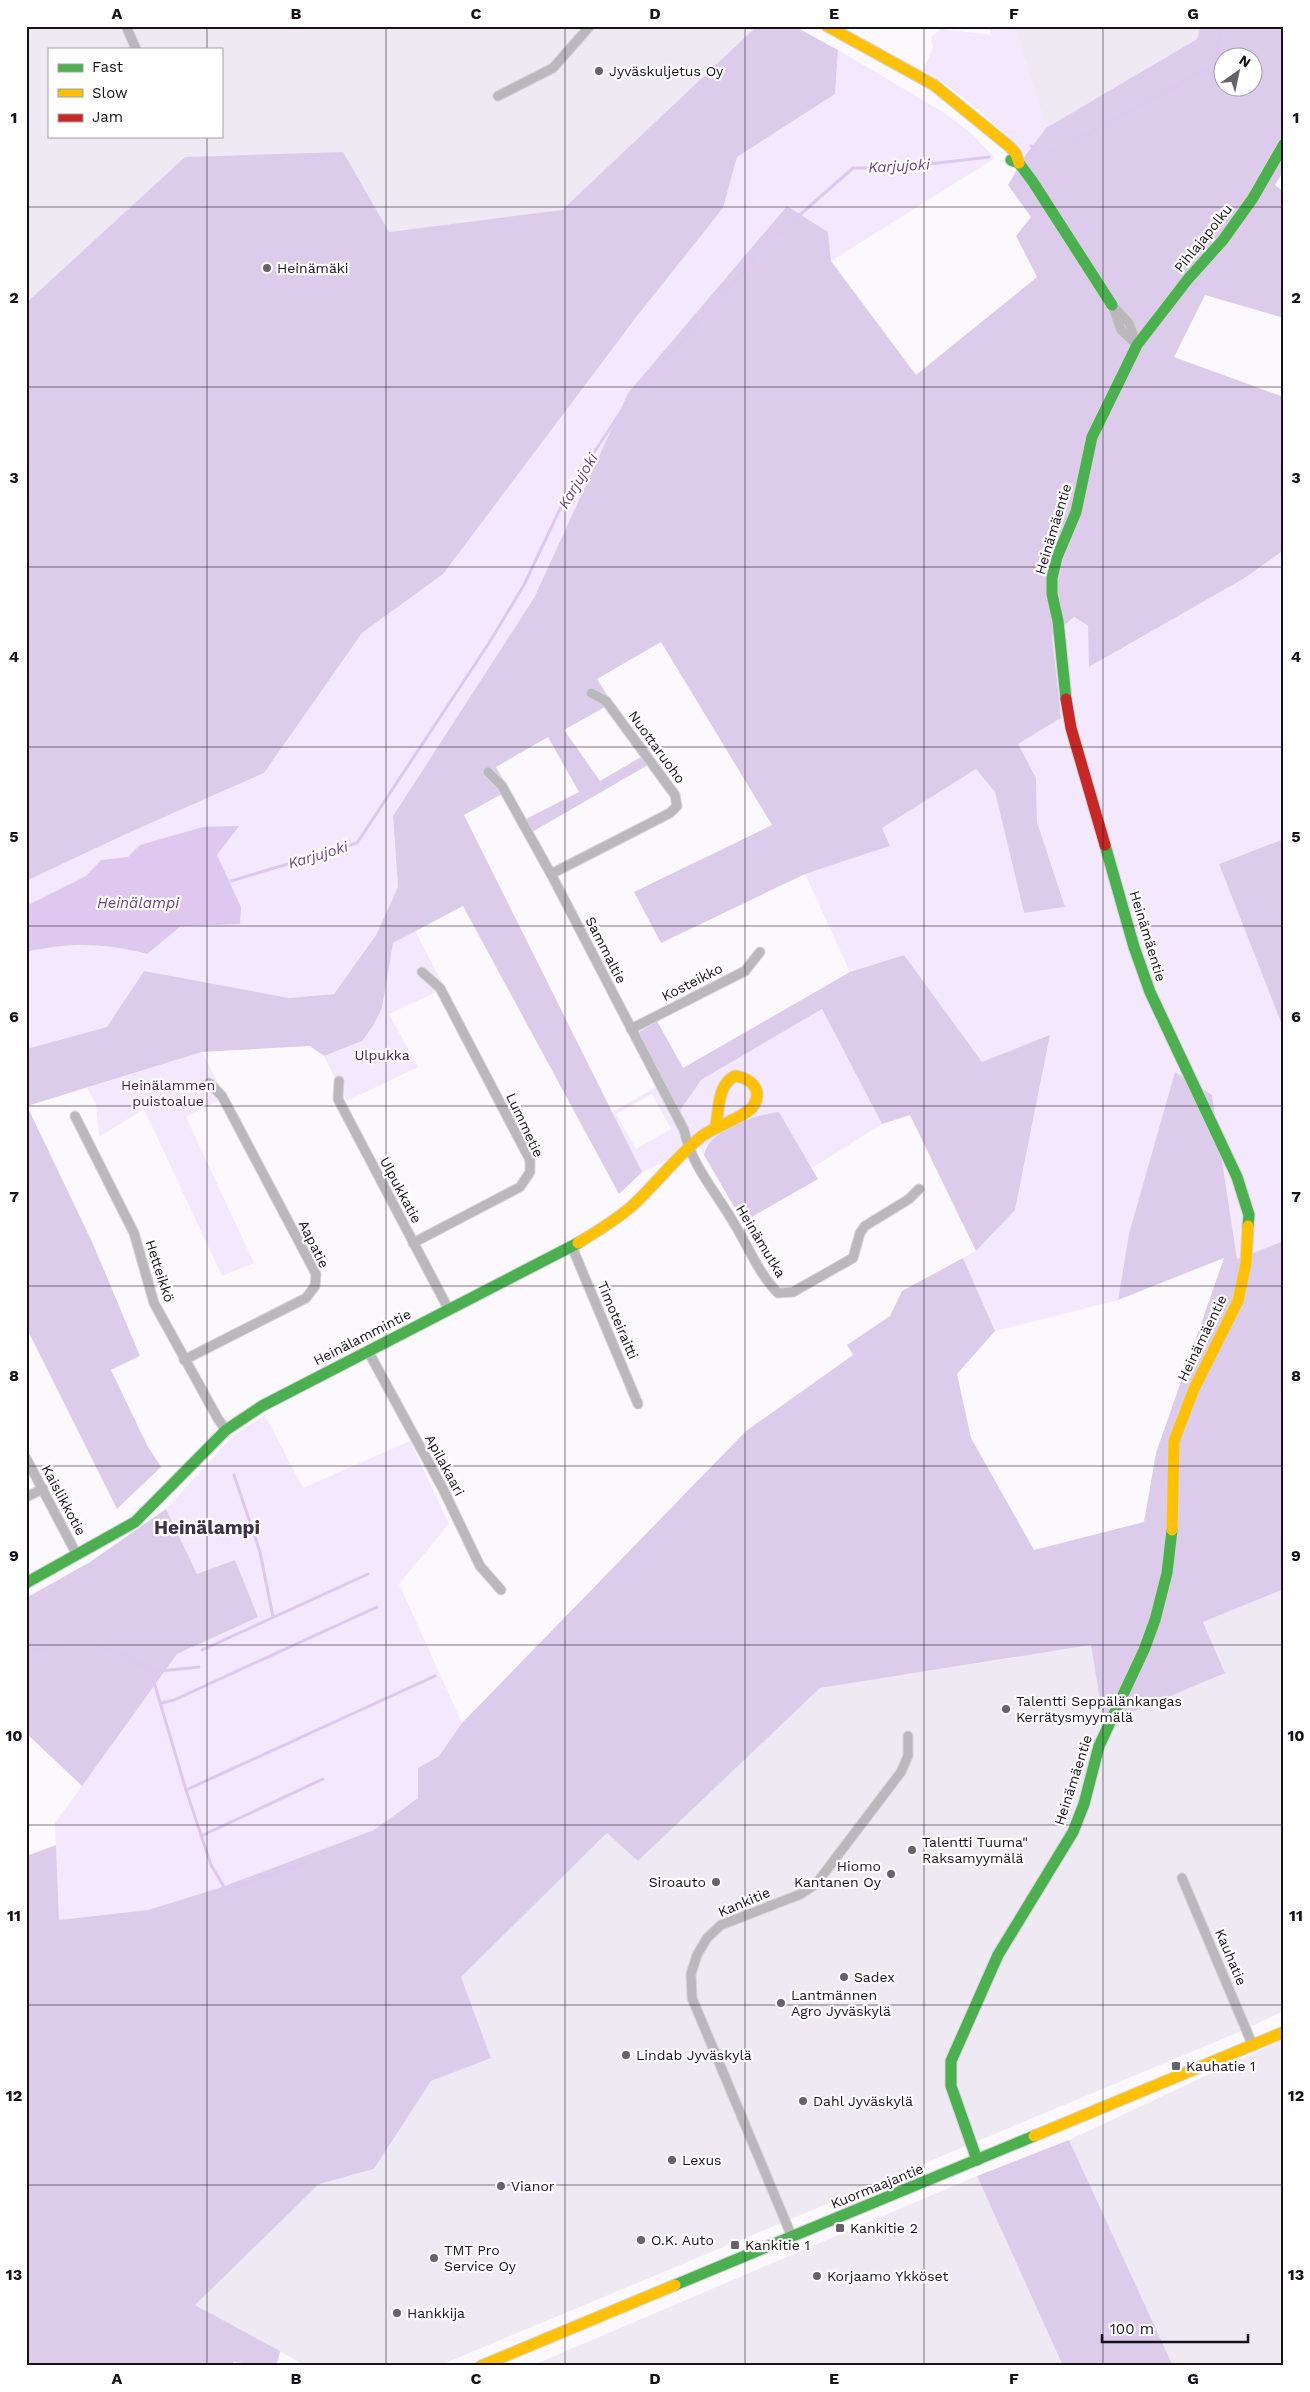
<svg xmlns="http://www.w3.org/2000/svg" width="1310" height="2392" viewBox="0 0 1310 2392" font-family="'Work Sans',sans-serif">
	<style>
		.built { fill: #eee9f2; fill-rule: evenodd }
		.green { fill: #f3e8fd; fill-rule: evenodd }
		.forest { fill: #ddcbeb; fill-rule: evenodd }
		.water { fill: #dec8f0 }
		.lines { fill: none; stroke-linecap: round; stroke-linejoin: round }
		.stream { stroke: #dec8f0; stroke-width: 3 }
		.street-casing { stroke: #d6d5d8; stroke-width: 11 }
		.fast-casing { stroke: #d6d5d8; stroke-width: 13 }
		.slow-casing { stroke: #d6d5d8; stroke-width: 13 }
		.jam-casing { stroke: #d6d5d8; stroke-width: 13 }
		.street { stroke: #bbb8bd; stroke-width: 9 }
		.fast { stroke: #4caf50; stroke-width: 11 }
		.slow { stroke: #ffc107; stroke-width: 11 }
		.jam { stroke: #c62828; stroke-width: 11 }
		.grid { fill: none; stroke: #16101a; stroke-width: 1; stroke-opacity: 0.55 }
		.poi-dot { fill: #666269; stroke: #fff; stroke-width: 2 }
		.labels { text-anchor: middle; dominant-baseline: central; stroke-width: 4.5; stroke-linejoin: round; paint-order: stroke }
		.poi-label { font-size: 14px; fill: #16101a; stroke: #fff; text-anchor: start }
		.street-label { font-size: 14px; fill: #16101a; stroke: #fff }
		.park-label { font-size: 14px; fill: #3f1758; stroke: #fff }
		.water-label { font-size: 15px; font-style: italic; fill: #6a4386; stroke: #fff }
		.district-label { font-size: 19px; font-weight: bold; fill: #3d3047; stroke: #fff }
		.neatline { fill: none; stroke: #16101a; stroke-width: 2 }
		.grid-label { font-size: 16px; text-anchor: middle; font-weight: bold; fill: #16101a }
	</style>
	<rect width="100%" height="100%" fill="#fbf9fd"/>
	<g class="built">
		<path d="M26 26H757L562 210 389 232 185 157 26 303ZM49 49H221V136H49Z"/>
		<polygon points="1014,26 1201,26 1197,39 1046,128"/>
		<polygon points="1284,1589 1284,2011 1232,2035 438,2366 307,2366 194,2305 319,2184 374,2169 431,2081 491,2058 461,1977 607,1833 639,1860 820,1688 1092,1645 1104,1723 1225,1672 1203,1622"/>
		<polygon points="1284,2039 1284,2366 1173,2366 1069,2140"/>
		<polygon points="977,2176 1063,2366 531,2366"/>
	</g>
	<g class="green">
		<path d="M988 26H1014L1046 128 1025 156C995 122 962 93 923 70L933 48 931 37 941 29 992 35Z"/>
		<polygon points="838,50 943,112 971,133 995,158 831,261 828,232 787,206 628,393 534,598 393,816 398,887 376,935 334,994 289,998 144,971 107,1027 26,1049 26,952 50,947 127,858 101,860 86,876 26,906 26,881 126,834 264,773 362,633 443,574 634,320 723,208 737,157 835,94"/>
		<polygon points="1284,550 1284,839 1219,864 1284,1030 1284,1241 1237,1259 1212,1095 1129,1234 1118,1300 995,1331 963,1258 976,1251 1015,1210 1050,1036 982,1063 904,955 850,972 805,874 890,846 882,828 976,769 995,792 1024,913 1065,907 1037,822 1036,778 1017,744 1061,718 1052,636 1074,617 1088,627 1090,667 1243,579"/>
		<polygon points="415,931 445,988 389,1014 418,1067 347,1101 324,1056 362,1041 373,1026 382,1008 393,943"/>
		<path d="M822 1009 882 1124 812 1168 779 1112 705 1146 704 1155 698 1146 642 1172 612 1112 662 1084 679 1111 701 1080ZM652 1094 671 1129 636 1149 616 1114Z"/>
		<polygon points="202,1052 225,1097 186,1117 254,1263 222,1276 144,1109 99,1137 96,1105 87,1088"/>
		<polygon points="265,1415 303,1488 410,1441 449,1524 399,1584 462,1723 439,1756 418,1768 418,1798 374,1830 219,1888 148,1910 59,1920 55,1823 177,1654 258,1617 235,1561 197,1574 166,1509 235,1434"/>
	</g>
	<g class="forest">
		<polygon points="757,26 794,26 838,50 835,94 737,157 723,208 634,320 443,574 362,633 264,773 126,834 26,881 26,303 185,157 343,152 389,232 562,210"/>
		<path d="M1201 26H1284V170L1275 185 1284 192V318L1205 295 1174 357 1284 397V550L1243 579 1089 667 1088 626 1074 617 1052 636 1061 718 1018 744 1036 778 1037 822 1065 907 1024 913 995 792 976 769 882 828 890 846 805 874 661 943 634 892 772 825 661 642 597 679 612 703 564 730 600 781 641 757 648 765 532 832 526 819 579 792 548 737 496 767 509 790 464 815 642 1172 619 1194 463 906 393 943 382 1008 373 1026 362 1041 324 1056 310 1046 202 1052 27 1106 93 1244 140 1356 111 1370 147 1445 161 1467 117 1509 26 1327V1049L107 1027 144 971 289 998 334 994 376 935 398 887 393 816 534 598 628 393 787 206 828 232 831 261 916 375 1037 277 1016 236 1031 217 1008 185 1025 156 1046 128 1197 39ZM1222 58H1252V88H1222Z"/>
		<polygon points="1284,839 1284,1030 1219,864"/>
		<polygon points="904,955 982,1062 1050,1035 1015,1210 976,1251 910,1115 882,1124 822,1009 701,1080 679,1112 636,1034 657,1021 683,1068 850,972"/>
		<polygon points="1175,1072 1212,1095 1237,1259 1284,1241 1284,1589 1203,1622 1225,1673 1104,1724 1091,1645 820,1688 638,1861 607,1833 461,1977 491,2058 431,2081 374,2169 319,2184 195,2305 280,2351 278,2361 273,2366 233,2362 234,2366 26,2366 26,1856 56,1845 59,1920 148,1910 219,1888 374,1830 418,1798 418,1768 439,1756 462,1723 746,1431 853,1355 847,1345 890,1316 902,1291 963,1258 995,1331 957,1374 971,1438 1034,1550 1144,1522 1156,1453 1224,1258 1118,1300 1129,1234"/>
		<path d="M779 1112 818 1179 743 1222 704 1155C709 1129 756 1115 779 1112Z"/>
		<polygon points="166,1509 197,1574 235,1560 258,1617 177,1654 82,1786 26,1733 26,1598 90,1562"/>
		<polygon points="1069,2140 1173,2366 1063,2366 977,2176"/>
	</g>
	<path class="water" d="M239 826 217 855 241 907 240 924 181 926 147 954C105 943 69 942 26 952V906L86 876 101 860 128 857 140 845 203 827Z"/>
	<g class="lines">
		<g class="stream">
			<polyline points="1031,146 1045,147 1055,152"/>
			<polyline points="1072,146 1080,138 1214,65 1223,26"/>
			<polyline points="231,881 357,843 489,643 524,585 568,492 624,407 769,242 853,168 896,168 989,157"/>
			<polyline points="234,1475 260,1552 273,1617"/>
			<polyline points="202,1650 368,1574"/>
			<polyline points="26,1652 83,1642 127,1655 151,1672 186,1790 211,1865 226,1890 306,1863"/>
			<polyline points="151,1672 199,1667"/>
			<polyline points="161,1703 174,1700 377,1607"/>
			<polyline points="186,1790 435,1676"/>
			<polyline points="201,1836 323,1779"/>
		</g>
		<defs>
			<g id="street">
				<polyline points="126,26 136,49"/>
				<polyline points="498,96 553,68 590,26"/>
				<polyline points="1112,305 1121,330 1137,345"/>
				<polyline points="1116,309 1129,323 1136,342"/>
				<path d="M488 772 502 786 551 874 684 1130C692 1167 717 1193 735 1225 749 1248 759 1274 778 1293L793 1292 853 1258 860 1233 865 1226 909 1199 919 1189"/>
				<polyline points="551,874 670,813 677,806 675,795 606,701 591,693"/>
				<polyline points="631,1029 745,971 760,952"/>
				<polyline points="339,1081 338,1099 349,1120 449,1310"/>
				<polyline points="75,1116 134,1233 154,1303 218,1419 226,1430"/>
				<polyline points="413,1243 520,1187 530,1172 530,1160 440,988 422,972"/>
				<polyline points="572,1247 638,1404"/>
				<polyline points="368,1351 443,1489 480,1566 501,1590"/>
				<polyline points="184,1360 306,1298 315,1286 316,1274 222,1096 209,1083"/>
				<polyline points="26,1458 77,1555"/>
				<polyline points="26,1497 43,1489"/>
				<polyline points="1182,1878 1253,2046"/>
				<polyline points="792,2237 692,1998 691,1974 697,1955 707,1938 721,1925 801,1894 816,1884 901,1772 908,1756 908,1736"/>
			</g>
			<g id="fast">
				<polyline points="1011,160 1019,163 1033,182 1112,305"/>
				<polyline points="1066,699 1058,621 1052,594 1052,578 1057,557 1076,512 1092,437 1137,345 1188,279 1223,240 1253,198 1284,144"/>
				<polyline points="1105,845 1134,947 1150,992 1237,1177 1249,1215 1248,1226"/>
				<polyline points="26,1583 135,1522 226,1430 262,1406 578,1243"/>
				<polyline points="977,2160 951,2086 951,2061 998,1955 1073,1832 1084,1804 1099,1746 1144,1650 1155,1620 1167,1573 1172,1530"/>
				<polyline points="675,2285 1034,2136"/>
			</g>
			<g id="slow">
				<polyline points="827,26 934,85 1010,147 1016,154 1019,163"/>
				<path d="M578 1243C596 1232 615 1221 632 1206 656 1184 676 1157 702 1136 716 1126 748 1116 754 1105 763 1089 750 1078 735 1076 718 1084 719 1108 716 1125"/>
				<polyline points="1172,1530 1174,1441 1194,1389 1238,1301 1246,1264 1248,1226"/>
				<polyline points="1034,2136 1284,2032"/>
				<polyline points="481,2366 675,2285"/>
			</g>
			<polyline id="jam" points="1066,699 1071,728 1105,845"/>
		</defs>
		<use href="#street" class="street-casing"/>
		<use href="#fast" class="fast-casing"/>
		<use href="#slow" class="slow-casing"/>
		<use href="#jam" class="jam-casing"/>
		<use href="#street" class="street"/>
		<use href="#fast" class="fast"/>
		<use href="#slow" class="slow"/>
		<use href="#jam" class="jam"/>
	</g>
	<path class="grid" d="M207 26V49M386 26V2366M565 26V2366M745 26V2366M924 26V2366M1103 26V2366M207 136V2366M26 207H1284M26 387H1284M26 567H1284M26 747H1284M26 926H1284M26 1106H1284M26 1286H1284M26 1466H1284M26 1645H1284M26 1825H1284M26 2005H1284M26 2185H1284"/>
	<g class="poi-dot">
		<circle cx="599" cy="71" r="5"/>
		<circle cx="267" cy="268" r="5"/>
		<circle cx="1006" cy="1709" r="5"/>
		<circle cx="912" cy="1850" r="5"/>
		<circle cx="891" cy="1874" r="5"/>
		<circle cx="716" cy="1882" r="5"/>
		<circle cx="844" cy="1977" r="5"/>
		<circle cx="781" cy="2003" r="5"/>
		<circle cx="626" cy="2055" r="5"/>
		<rect x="1171" y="2061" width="10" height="10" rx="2.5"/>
		<circle cx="803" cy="2101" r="5"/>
		<circle cx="672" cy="2160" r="5"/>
		<circle cx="501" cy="2186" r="5"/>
		<rect x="835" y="2223" width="10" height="10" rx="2.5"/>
		<circle cx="641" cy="2240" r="5"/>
		<rect x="730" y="2240" width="10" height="10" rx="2.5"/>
		<circle cx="434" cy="2258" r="5"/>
		<circle cx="817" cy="2276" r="5"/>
		<circle cx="397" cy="2313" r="5"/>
	</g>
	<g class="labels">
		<g class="poi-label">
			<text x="609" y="71">Jyväskuljetus Oy</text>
			<text x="277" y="268">Heinämäki</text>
			<text x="1016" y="1701">Talentti Seppälänkangas<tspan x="1016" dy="16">Kerrätysmyymälä</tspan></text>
			<text x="922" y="1842">Talentti Tuuma"<tspan x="922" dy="16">Raksamyymälä</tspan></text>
			<text x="881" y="1866" text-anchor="end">Hiomo<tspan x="881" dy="16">Kantanen Oy</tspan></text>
			<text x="706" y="1882" text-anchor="end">Siroauto</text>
			<text x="854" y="1977">Sadex</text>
			<text x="791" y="1995">Lantmännen<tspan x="791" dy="16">Agro Jyväskylä</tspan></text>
			<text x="636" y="2055">Lindab Jyväskylä</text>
			<text x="1186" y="2066">Kauhatie 1</text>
			<text x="813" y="2101">Dahl Jyväskylä</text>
			<text x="682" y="2160">Lexus</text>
			<text x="511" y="2186">Vianor</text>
			<text x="850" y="2228">Kankitie 2</text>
			<text x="651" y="2240">O.K. Auto</text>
			<text x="745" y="2245">Kankitie 1</text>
			<text x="444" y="2250">TMT Pro<tspan x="444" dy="16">Service Oy</tspan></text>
			<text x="827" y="2276">Korjaamo Ykköset</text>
			<text x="407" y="2313">Hankkija</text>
		</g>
		<g class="street-label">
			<text transform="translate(1203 238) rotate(-51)">Pihlajapolku</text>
			<text transform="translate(1053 529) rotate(-73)">Heinämäentie</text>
			<text transform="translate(657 747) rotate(54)">Nuottaruoho</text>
			<text transform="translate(1148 936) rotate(73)">Heinämäentie</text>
			<text transform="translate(606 950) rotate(63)">Sammaltie</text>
			<text transform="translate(692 982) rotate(-27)">Kosteikko</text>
			<text transform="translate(525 1125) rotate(65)">Lummetie</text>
			<text transform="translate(401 1190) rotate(62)">Ulpukkatie</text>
			<text transform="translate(761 1241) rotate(59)">Heinämutka</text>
			<text transform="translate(314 1244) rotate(64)">Aapatie</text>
			<text transform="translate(160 1271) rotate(72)">Hetteikkö</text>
			<text transform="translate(618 1320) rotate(67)">Timoteiraitti</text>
			<text transform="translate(362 1337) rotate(-27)">Heinälammintie</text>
			<text transform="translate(1202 1338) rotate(-64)">Heinämäentie</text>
			<text transform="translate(445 1465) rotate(62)">Apilakaari</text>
			<text transform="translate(64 1500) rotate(62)">Kaislikkotie</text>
			<text transform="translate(1073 1780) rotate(-72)">Heinämäentie</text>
			<text transform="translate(744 1902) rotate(-23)">Kankitie</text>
			<text transform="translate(1231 1957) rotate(67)">Kauhatie</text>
			<text transform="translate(877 2186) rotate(-22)">Kuormaajantie</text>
		</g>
		<g class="park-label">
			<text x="382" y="1055">Ulpukka</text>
			<text x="168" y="1085">Heinälammen<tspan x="168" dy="16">puistoalue</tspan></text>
		</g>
		<g class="water-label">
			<text transform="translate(899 166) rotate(-3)">Karjujoki</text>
			<text transform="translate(578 481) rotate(-59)">Karjujoki</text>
			<text transform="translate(318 855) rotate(-17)">Karjujoki</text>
			<text x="138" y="903">Heinälampi</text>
		</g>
		<g class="district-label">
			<text x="207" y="1527">Heinälampi</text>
		</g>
	</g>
	<rect width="1310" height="2392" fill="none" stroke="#ffffff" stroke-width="55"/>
	<rect x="48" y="48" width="175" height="90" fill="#ffffff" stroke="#a29fa3"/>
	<rect x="58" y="64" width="25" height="8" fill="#4caf50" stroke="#a29fa3"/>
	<text x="92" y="72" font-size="15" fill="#16101a">Fast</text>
	<rect x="58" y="89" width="25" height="8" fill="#ffc107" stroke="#a29fa3"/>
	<text x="92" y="98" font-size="15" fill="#16101a">Slow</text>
	<rect x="58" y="114" width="25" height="8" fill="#c62828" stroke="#a29fa3"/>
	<text x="92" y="122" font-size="15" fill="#16101a">Jam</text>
	<g transform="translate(1238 72) rotate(33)"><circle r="24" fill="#ffffff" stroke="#a29fa3"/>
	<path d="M0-4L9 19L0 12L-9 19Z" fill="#666269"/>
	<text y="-8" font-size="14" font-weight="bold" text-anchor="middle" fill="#16101a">N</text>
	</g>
	<path d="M1102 2334v8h146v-8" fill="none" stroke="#16101a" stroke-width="2.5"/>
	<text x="1110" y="2334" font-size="15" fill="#16101a" stroke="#ffffff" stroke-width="4" paint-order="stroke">100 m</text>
	<rect x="28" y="28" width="1254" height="2336" class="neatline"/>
	<g class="grid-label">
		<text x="117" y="19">A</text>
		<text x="296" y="19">B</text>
		<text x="476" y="19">C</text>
		<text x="655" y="19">D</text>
		<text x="834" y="19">E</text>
		<text x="1014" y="19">F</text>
		<text x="1193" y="19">G</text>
		<text x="14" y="123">1</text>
		<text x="1296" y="123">1</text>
		<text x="14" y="303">2</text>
		<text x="1296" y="303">2</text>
		<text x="14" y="483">3</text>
		<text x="1296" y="483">3</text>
		<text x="14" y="662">4</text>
		<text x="1296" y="662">4</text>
		<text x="14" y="842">5</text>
		<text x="1296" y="842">5</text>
		<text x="14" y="1022">6</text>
		<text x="1296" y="1022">6</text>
		<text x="14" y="1202">7</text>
		<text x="1296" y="1202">7</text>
		<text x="14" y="1381">8</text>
		<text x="1296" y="1381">8</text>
		<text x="14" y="1561">9</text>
		<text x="1296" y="1561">9</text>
		<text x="14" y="1741">10</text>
		<text x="1296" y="1741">10</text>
		<text x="14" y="1921">11</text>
		<text x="1296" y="1921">11</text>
		<text x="14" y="2101">12</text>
		<text x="1296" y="2101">12</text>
		<text x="14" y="2280">13</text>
		<text x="1296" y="2280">13</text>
		<text x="117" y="2384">A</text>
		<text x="296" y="2384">B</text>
		<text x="476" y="2384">C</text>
		<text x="655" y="2384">D</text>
		<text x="834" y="2384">E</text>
		<text x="1014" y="2384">F</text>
		<text x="1193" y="2384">G</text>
	</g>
</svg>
